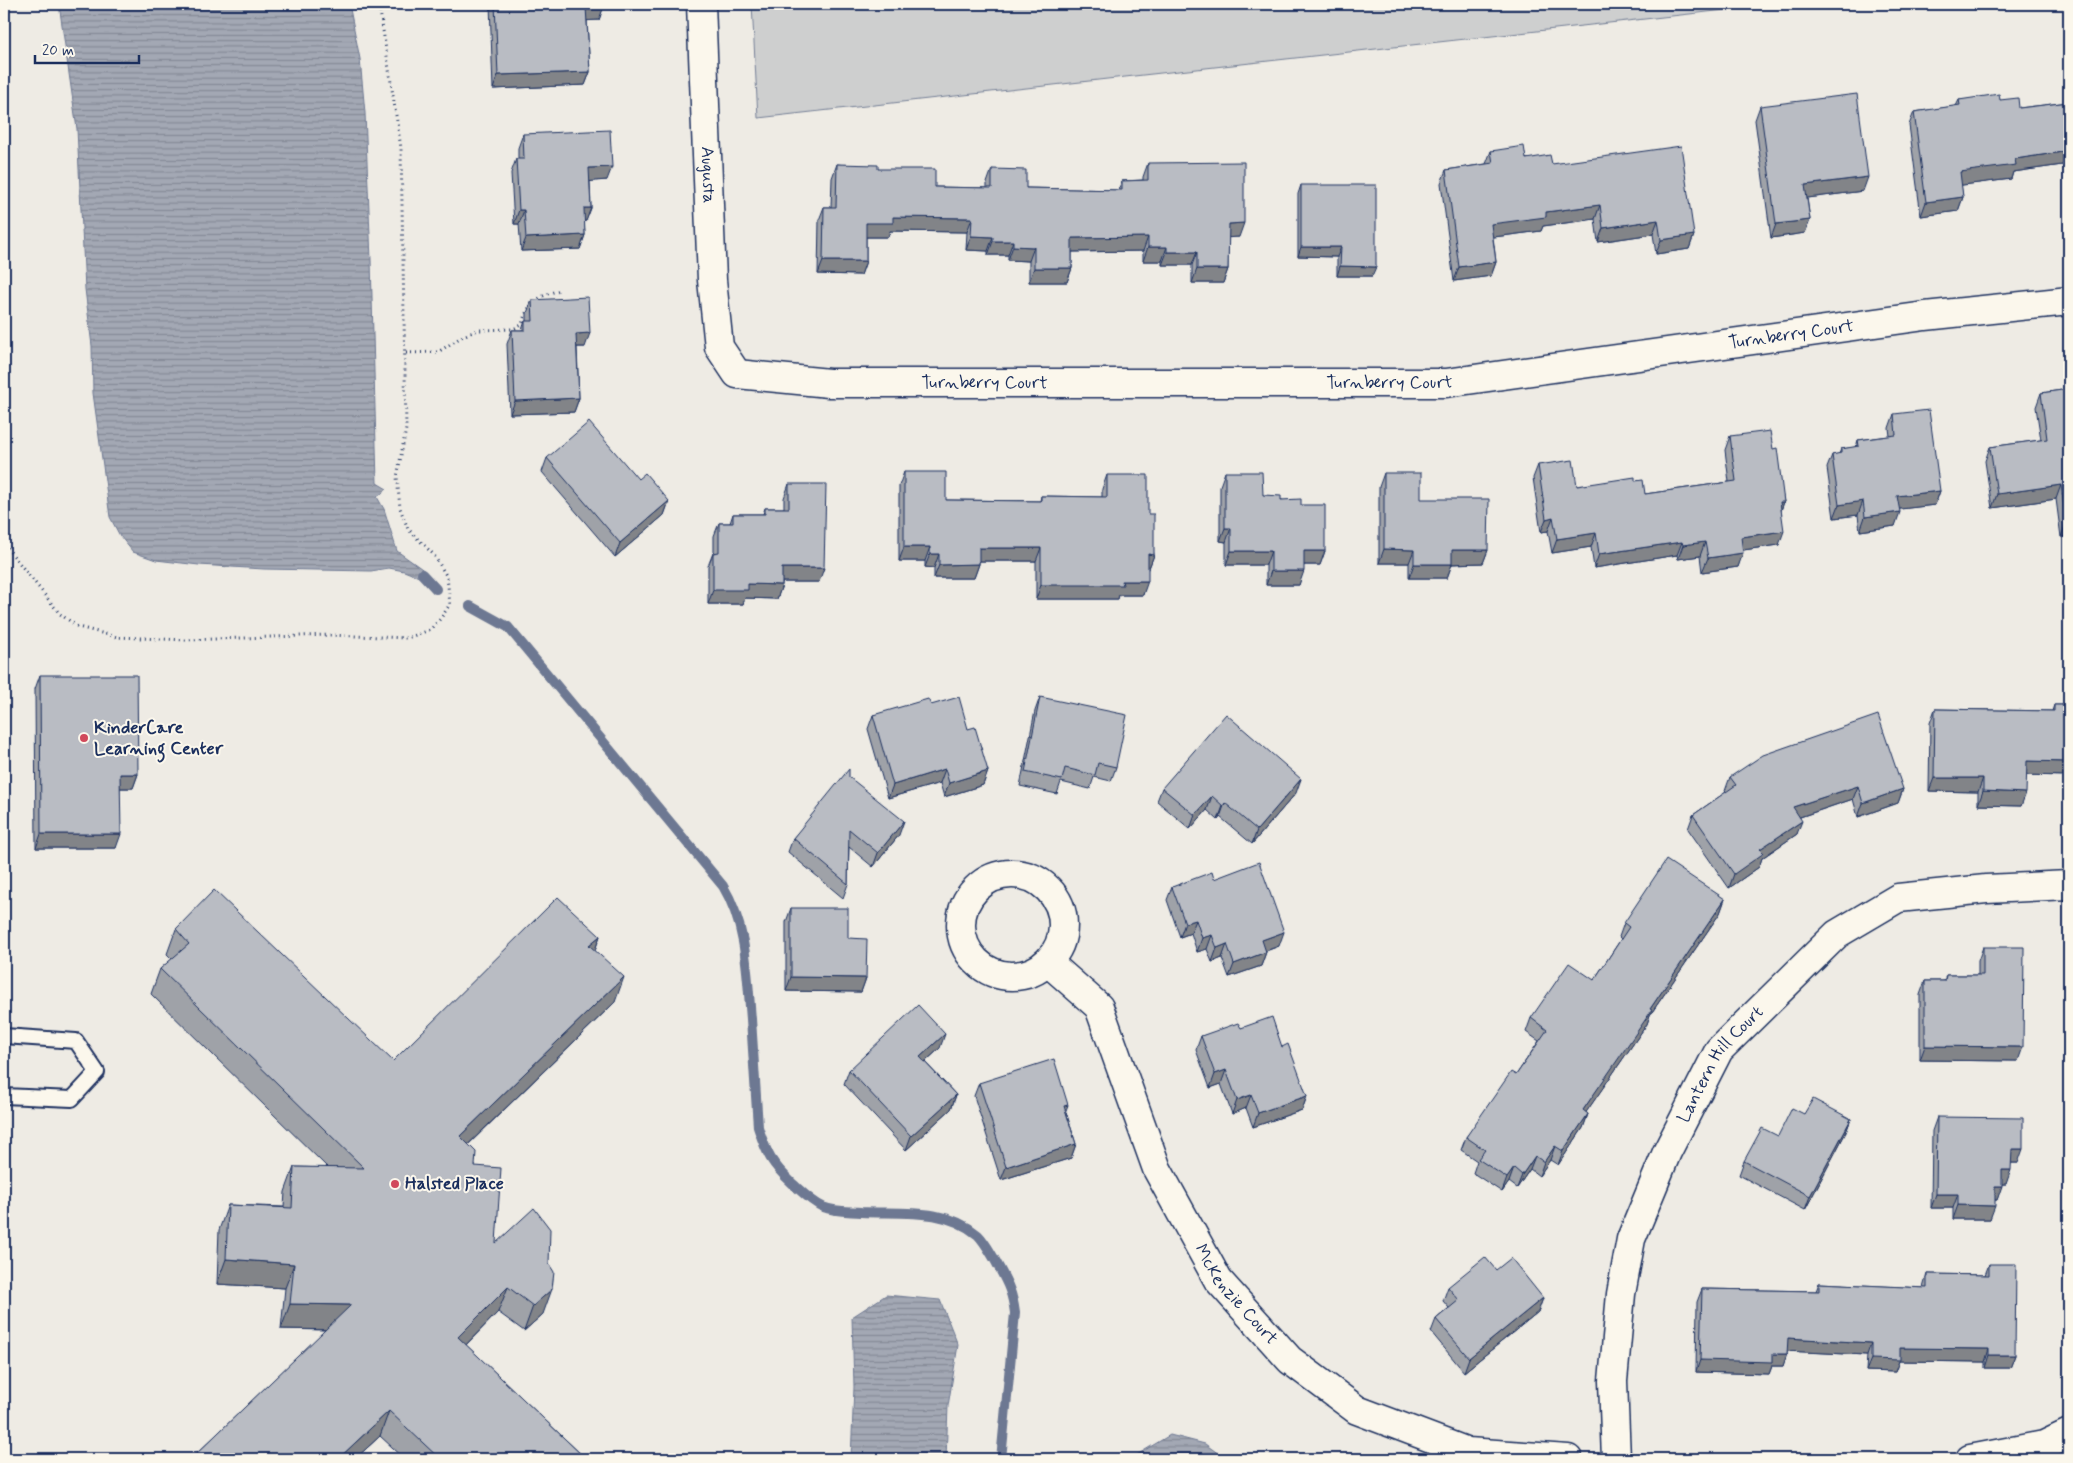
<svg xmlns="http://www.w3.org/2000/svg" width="2073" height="1463" viewBox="0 0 2073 1463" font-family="Mynerve,sans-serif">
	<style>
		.grass { fill: #cecfcf; stroke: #747f96 }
		.water { fill: url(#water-rules); stroke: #6d7892 }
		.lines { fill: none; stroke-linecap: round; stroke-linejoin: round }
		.stream { stroke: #6d7892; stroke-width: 10 }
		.lane-casing { stroke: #1b2f5e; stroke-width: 18 }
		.street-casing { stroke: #1b2f5e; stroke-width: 31 }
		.path { stroke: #1b2f5e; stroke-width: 3; stroke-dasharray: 1 4; stroke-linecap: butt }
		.lane { stroke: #fbf7ec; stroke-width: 14 }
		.street { stroke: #fbf7ec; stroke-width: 28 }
		.wall { fill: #9fa2a8; stroke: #1b2f5e }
		.shaded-wall { fill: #828488; stroke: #1b2f5e }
		.building { fill: #b9bcc3; stroke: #1b2f5e }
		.poi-dot { fill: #d1495b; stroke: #fbf7ec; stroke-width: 2 }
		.labels { text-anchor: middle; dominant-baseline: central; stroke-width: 4; stroke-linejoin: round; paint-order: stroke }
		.street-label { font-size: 18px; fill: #1b2f5e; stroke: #fbf7ec }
		.poi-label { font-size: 18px; font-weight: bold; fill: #1b2f5e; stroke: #fbf7ec; text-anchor: start }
	</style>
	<defs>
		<pattern id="water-rules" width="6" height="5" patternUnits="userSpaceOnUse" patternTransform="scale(1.25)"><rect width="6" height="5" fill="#a3a8b4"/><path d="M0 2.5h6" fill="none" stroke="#848996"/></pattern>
	</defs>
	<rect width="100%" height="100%" fill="#eeebe4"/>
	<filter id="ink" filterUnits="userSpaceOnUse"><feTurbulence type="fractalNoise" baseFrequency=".02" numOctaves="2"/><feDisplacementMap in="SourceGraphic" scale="10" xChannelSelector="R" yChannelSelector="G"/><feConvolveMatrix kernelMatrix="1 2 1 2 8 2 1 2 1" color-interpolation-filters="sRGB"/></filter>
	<g filter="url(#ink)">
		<polygon class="grass" points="752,4 1779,4 758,118"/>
		<g class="water">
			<polygon points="59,4 349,4 360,59 365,113 371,260 377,483 387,489 377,497 384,509 397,551 425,571 419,577 404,571 389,568 371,571 264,569 199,565 156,560 133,552 120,536 110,517 93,393 92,346 85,289 77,129"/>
			<polygon points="886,1295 940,1300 958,1345 948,1406 946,1459 851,1459 854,1387 852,1317"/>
			<polygon points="1170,1435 1205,1444 1226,1459 1130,1459"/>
		</g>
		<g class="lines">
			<g class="stream">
				<polyline points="422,574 436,589"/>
				<path d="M470 606 508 627 723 886C747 926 747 973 751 1019 753 1055 756 1091 758 1127 767 1155 771 1163 793 1184 802 1192 812 1202 823 1207 835 1212 848 1211 861 1212 900 1214 945 1207 978 1235 985 1242 990 1252 995 1260 1006 1281 1012 1289 1015 1313L1001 1459"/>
			</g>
			<defs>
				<polyline id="lane" points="4,1036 76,1041 97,1072 72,1099 4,1096"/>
				<g id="street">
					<path id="s1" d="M701 4 712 280 719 347 737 374 829 383H1446L1925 316 2069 301"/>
					<circle cx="1012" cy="925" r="51"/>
					<path id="s2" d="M1048 962 1099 1007 1157 1169 1218 1280 1290 1360 1357 1410 1468 1452 1568 1459"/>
					<path id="s3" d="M1616 1459 1613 1381 1621 1294 1631 1239 1667 1152 1719 1050 1837 934 1898 898 1986 889 2069 885"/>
					<polyline points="1970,1459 2044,1445 2069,1433"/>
				</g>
			</defs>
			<use href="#lane" class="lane-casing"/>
			<use href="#street" class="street-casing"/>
			<g class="path">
				<polyline points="4,67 6,4"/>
				<path d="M406 353 438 352 463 336 478 330 513 329 522 325C527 302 539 296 560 290"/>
				<polyline points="4,544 60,614 78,627 117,637 185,640 330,635 407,638 430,630 441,618 450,604 447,577 434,555 408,529 400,508 397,477 406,429 401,148 379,4"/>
			</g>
			<use href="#lane" class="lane"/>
			<use href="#street" class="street"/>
		</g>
		<g class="wall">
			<polygon points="490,4 604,4 599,20 587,20 590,72 585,85 493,89"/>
			<polygon points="1959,100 2000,100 2019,108 2069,102 2069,164 2013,172 2011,179 1961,185 1963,197 1958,211 1921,216 1909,125 1914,112 1956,106"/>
			<polygon points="1760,106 1863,191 1807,198 1810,220 1805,233 1771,238 1755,120"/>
			<polygon points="523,134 607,180 590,181 591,208 586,221 584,221 585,235 580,249 521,251 519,224 514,224 511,173 516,159 518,159 518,148"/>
			<polygon points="1491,151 1552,164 1694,235 1689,249 1656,254 1653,234 1598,242 1595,219 1543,226 1541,231 1493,237 1496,262 1491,276 1454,281 1441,183 1446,170 1486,164"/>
			<polygon points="1148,163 1239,237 1228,237 1228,269 1223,283 1192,283 1192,265 1162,265 1162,261 1143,261 1143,251 1072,252 1072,268 1067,282 1029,282 1029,261 1008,260 1008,255 988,255 988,251 966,250 967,232 890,231 888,237 866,237 866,261 861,275 818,274 819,220 824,207 831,207 832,178 837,164 878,169 935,187 987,188 987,183 992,169 1026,188 1118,190 1122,181 1143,180 1143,177"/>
			<polygon points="1301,185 1372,276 1337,276 1337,257 1298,256 1298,194"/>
			<polygon points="532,300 585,347 577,347 579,398 574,412 510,414 507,344 512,330 522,330 525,321 527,321 527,313"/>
			<polygon points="2069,389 2069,536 2061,537 2056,499 1992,508 1985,461 1990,447 2041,440 2036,407 2041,393"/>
			<polygon points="1894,414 1940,491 1935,505 1899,509 1895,526 1860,531 1858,515 1834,518 1827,468 1832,455 1839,454 1841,449 1856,447 1858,440 1890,436 1889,428"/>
			<polygon points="1730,436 1773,449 1784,502 1781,510 1779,545 1743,550 1738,567 1702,572 1700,556 1678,559 1677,555 1594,568 1591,547 1552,553 1548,531 1541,532 1533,478 1538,465 1577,486 1635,481 1645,494 1729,482 1725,450"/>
			<polygon points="547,458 638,479 669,501 664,515 615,557 542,472"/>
			<polygon points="904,472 946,500 1040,501 1041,496 1102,497 1102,489 1107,475 1148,514 1154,555 1149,568 1148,568 1143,595 1119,595 1118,599 1036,599 1036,561 979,561 979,564 974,578 934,578 934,568 925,567 925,561 899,561 899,486"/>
			<polygon points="1225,472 1263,495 1301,505 1325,551 1320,565 1304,565 1299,585 1266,585 1266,565 1226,565 1226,542 1220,541 1220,486"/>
			<polygon points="1384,473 1488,550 1483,563 1452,564 1447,578 1409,578 1409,563 1379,563 1379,487"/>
			<polygon points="789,484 819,582 782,582 782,585 777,599 745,598 743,604 708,604 708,566 713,553 714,553 714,536 719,523 730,523 733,514 763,514 765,508 784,508 784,498"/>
			<polygon points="40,675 138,774 133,788 120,788 116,848 36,848 35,689"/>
			<polygon points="1040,697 1116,767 1111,781 1094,777 1090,789 1061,782 1057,794 1020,786 1035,711"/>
			<polygon points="931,705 968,729 988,771 983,785 944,797 940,783 888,798 868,729 873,715"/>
			<polygon points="2054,705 2069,705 2069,776 2026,775 2021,806 1978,805 1978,792 1929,791 1930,723 1935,709 2052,711"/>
			<polygon points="849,777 899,835 873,867 849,847 848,884 843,898 788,852 793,838"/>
			<polygon points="1730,777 1903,789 1898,803 1858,817 1853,799 1800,817 1797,834 1762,858 1759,867 1729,888 1688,829 1693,815 1726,792 1725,791"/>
			<polygon points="1162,788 1296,793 1252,844 1220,817 1218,820 1207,810 1190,829 1157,801"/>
			<polygon points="1214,879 1279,946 1266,951 1266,952 1261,966 1229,977 1222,958 1212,962 1207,949 1197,952 1191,933 1180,937 1167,900 1172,887"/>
			<polygon points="1725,899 1720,913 1650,1015 1647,1024 1586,1112 1588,1114 1583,1128 1558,1165 1550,1160 1539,1176 1530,1169 1517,1188 1509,1182 1502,1192 1473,1173 1477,1161 1461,1150 1466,1137 1516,1075 1539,1041 1526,1032 1531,1018 1594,980 1621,939 1619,937 1624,923"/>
			<polygon points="791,908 848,938 866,978 861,992 786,991 786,922"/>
			<polygon points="176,929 393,1061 600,936 595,950 615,1002 468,1145 475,1166 496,1243 543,1314 524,1331 498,1312 466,1345 586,1459 405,1459 380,1436 355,1459 191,1459 326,1330 281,1329 285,1288 217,1284 219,1230 228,1205 284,1207 285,1192 294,1167 328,1168 151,994 160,969 172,959 167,954"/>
			<polygon points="1983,947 2018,1061 1920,1060 1920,995 1925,981 1944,981 1946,975 1978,975 1978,961"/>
			<polygon points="1241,1028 1282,1047 1307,1096 1302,1110 1253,1127 1246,1108 1232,1114 1221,1084 1210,1088 1196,1050 1201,1036"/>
			<polygon points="940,1048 925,1062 956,1095 951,1109 906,1150 844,1084 849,1070"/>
			<polygon points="979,1083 1066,1112 1076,1144 1071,1158 1001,1180 974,1096"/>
			<polygon points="1804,1114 1851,1119 1846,1132 1805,1210 1739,1175 1744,1161 1778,1136"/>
			<polygon points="1937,1117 2018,1163 2011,1163 2006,1184 2002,1184 1997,1200 1995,1200 1990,1219 1953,1219 1953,1208 1931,1208 1932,1131"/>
			<polygon points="1989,1264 2015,1355 2010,1368 1985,1368 1985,1362 1899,1361 1895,1372 1866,1371 1867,1355 1787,1351 1783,1366 1772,1366 1769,1374 1696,1372 1697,1302 1702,1289 1816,1291 1819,1283 1923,1288 1927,1274 1985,1275"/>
			<polygon points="1496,1270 1543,1298 1538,1312 1464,1372 1431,1332 1436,1319 1449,1308 1443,1301 1448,1287"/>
		</g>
		<g class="shaded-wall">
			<polygon points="604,6 599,20 581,21 586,7"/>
			<polygon points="590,72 585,85 493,89 498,75"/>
			<polygon points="2069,151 2069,164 2013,172 2011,179 1955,186 1960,172 2015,159"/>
			<polygon points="612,167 607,180 584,182 589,168"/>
			<polygon points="1868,177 1863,191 1800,199 1805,185"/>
			<polygon points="1963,197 1958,211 1921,216 1926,202"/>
			<polygon points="1600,205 1595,219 1543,226 1541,231 1486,238 1491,224 1546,212"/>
			<polygon points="584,208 591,208 586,221 579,222"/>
			<polygon points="519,210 524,210 519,224 514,224"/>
			<polygon points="893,217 972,218 967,232 890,231 888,237 861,237 866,223"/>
			<polygon points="1658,220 1653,234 1598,242 1603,228"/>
			<polygon points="1810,220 1805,233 1771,238 1776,224"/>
			<polygon points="1244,223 1239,237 1224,238 1229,224"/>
			<polygon points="585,235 580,249 521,251 526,238"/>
			<polygon points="1694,235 1689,249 1656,254 1661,240"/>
			<polygon points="971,236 993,237 988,251 966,250"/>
			<polygon points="1148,237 1143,251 1067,252 1072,238"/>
			<polygon points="993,241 1013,241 1008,255 988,255"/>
			<polygon points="1013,246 1034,247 1029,261 1008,260"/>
			<polygon points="1148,247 1167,247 1162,261 1143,261"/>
			<polygon points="1301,247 1341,247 1337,257 1298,256"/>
			<polygon points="1167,252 1197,252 1192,265 1162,265"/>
			<polygon points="823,261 866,261 861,275 818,274"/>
			<polygon points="1496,262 1491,276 1454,281 1459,267"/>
			<polygon points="1340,266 1376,267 1372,276 1337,276"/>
			<polygon points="1034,268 1072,268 1067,282 1029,282"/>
			<polygon points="1197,269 1228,269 1223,283 1192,283"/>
			<polygon points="590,333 585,347 571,347 576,334"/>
			<polygon points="579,398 574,412 510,414 515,401"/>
			<polygon points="2061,485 2056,499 1992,508 1997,494"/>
			<polygon points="1940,491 1935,505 1892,510 1897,496"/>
			<polygon points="669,501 664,515 615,557 620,543"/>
			<polygon points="1863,501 1858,515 1834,518 1839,505"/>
			<polygon points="1780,502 1784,502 1779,516"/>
			<polygon points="1900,512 1895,526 1860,531 1865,517"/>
			<polygon points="1553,517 1548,531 1541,532 1546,519"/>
			<polygon points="2069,522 2069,536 2061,537 2066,523"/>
			<polygon points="1225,528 1231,528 1226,542 1220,541"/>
			<polygon points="1784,531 1779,545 1736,551 1741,537"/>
			<polygon points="1596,533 1591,547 1552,553 1557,539"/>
			<polygon points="1682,542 1677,555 1594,568 1599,554"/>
			<polygon points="1705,542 1700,556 1678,559 1683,545"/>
			<polygon points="904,547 930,547 925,561 899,561"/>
			<polygon points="979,548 1041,548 1036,561 974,561"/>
			<polygon points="1384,549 1414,550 1409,563 1379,563"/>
			<polygon points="1452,550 1488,550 1483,563 1447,564"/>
			<polygon points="1231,551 1271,551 1266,565 1226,565"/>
			<polygon points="1304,551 1325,551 1320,565 1299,565"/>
			<polygon points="1743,553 1738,567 1702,572 1708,558"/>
			<polygon points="930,554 939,554 934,568 925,567"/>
			<polygon points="1148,554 1154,555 1149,568 1143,568"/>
			<polygon points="979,564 974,578 934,578 939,565"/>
			<polygon points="1414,564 1452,564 1447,578 1409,578"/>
			<polygon points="782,568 824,568 819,582 777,582"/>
			<polygon points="1271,571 1304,571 1299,585 1266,585"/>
			<polygon points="1122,581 1148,581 1143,595 1119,595 1118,599 1036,599 1041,585"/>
			<polygon points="748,584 782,585 777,599 745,598 743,604 708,604 713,590"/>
			<polygon points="2027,761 2069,762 2069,776 2022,775"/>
			<polygon points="945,769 940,783 888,798 893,785"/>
			<polygon points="988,771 983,785 944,797 949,783"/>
			<polygon points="120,774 138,774 133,788 115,788"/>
			<polygon points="1934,778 1983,778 1978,792 1929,791"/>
			<polygon points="1301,779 1296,793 1252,844 1257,830"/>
			<polygon points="1858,786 1853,799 1788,821 1793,807"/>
			<polygon points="1903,789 1898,803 1858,817 1863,803"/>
			<polygon points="1983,791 2026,793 2021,806 1978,805"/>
			<polygon points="1212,796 1207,810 1190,829 1195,815"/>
			<polygon points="1225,803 1220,817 1218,820 1223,806"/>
			<polygon points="904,821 899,835 873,867 878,853"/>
			<polygon points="1802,821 1797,834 1762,858 1759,867 1729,888 1734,874 1760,849"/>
			<polygon points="41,834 121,834 116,848 36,848"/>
			<polygon points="1725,899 1720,913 1650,1015 1647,1024 1578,1124 1583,1110 1650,1009"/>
			<polygon points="1196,920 1191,933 1180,937 1185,923"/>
			<polygon points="1284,932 1279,946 1257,954 1262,940"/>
			<polygon points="1212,935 1207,949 1197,952 1202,938"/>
			<polygon points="600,936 591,961 589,945"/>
			<polygon points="1227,944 1222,958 1212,962 1217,948"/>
			<polygon points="1266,952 1261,966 1229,977 1234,964"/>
			<polygon points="624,977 615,1002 451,1161 460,1136"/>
			<polygon points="791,977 866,978 861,992 786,991"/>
			<polygon points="945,1034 940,1048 915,1071 920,1057"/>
			<polygon points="1925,1046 2023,1047 2018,1061 1920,1060"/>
			<polygon points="1226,1070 1221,1084 1210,1088 1215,1074"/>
			<polygon points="956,1095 951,1109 906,1150 911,1136"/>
			<polygon points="1251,1095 1246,1108 1232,1114 1237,1100"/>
			<polygon points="1307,1096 1302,1110 1253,1127 1258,1113"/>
			<polygon points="1068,1105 1063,1118 1064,1106"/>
			<polygon points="1588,1114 1583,1128 1558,1165 1563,1151"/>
			<polygon points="1851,1119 1846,1132 1805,1210 1810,1196"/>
			<polygon points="1076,1144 1071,1158 1001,1180 1006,1167"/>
			<polygon points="1555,1146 1550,1160 1539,1176 1544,1162"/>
			<polygon points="2012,1149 2023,1149 2018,1163 2006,1163"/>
			<polygon points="1535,1156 1530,1169 1517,1188 1522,1175"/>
			<polygon points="1514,1168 1509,1182 1502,1192 1507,1178"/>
			<polygon points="2002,1170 2011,1170 2006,1184 1997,1184"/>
			<polygon points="1995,1186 2002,1186 1997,1200 1990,1199"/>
			<polygon points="1936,1194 1958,1194 1953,1208 1931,1208"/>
			<polygon points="1958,1205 1995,1206 1990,1219 1953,1219"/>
			<polygon points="226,1259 294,1264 285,1288 217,1284"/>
			<polygon points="508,1287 498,1312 449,1362 458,1337"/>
			<polygon points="552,1289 543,1314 524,1331 533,1306"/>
			<polygon points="1543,1298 1538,1312 1464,1372 1469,1358"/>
			<polygon points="290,1304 351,1305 342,1330 281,1329"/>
			<polygon points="1788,1338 1871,1343 1867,1355 1783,1351"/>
			<polygon points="1900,1348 1989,1349 1985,1362 1899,1361 1895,1372 1866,1371 1871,1359"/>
			<polygon points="1773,1354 1787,1354 1783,1366 1772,1366 1769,1374 1696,1372 1700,1360"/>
			<polygon points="1989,1355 2015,1355 2010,1368 1985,1368"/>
			<polygon points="389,1411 380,1436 355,1459 338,1459"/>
		</g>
		<g class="building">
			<polygon points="495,4 604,4 604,6 586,7 590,72 498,75"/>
			<polygon points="1857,94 1868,177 1805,185 1810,220 1776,224 1760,106"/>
			<polygon points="1999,94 2000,100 2018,98 2019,108 2069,102 2069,151 2015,159 2016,165 1960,172 1963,197 1926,202 1914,112 1960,105 1959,100"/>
			<polygon points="610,130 612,167 589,168 591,208 584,208 585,235 526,238 524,210 519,210 516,159 524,159 523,134"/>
			<polygon points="1524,146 1526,159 1550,155 1552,164 1681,146 1694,235 1661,240 1658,220 1603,228 1600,205 1546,212 1546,217 1491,224 1496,262 1459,267 1446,170 1493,163 1491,151"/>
			<polygon points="1244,162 1244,223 1229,224 1228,269 1197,269 1197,252 1167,252 1167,247 1148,247 1148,237 1072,238 1072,268 1034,268 1034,247 1013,246 1013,241 993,241 993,237 971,236 972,218 893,217 893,223 866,223 866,261 823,261 824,207 836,207 837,164 878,165 878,169 935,169 935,187 992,188 992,169 1026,170 1026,188 1122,190 1122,181 1148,180 1148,163"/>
			<polygon points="1301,185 1376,185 1376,267 1340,266 1341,247 1301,247"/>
			<polygon points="588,297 590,333 576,334 579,398 515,401 512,330 525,330 525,321 533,321 532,300"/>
			<polygon points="2069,389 2069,522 2066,523 2061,485 1997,494 1990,447 2047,439 2041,393"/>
			<polygon points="1929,410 1940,491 1897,496 1900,512 1865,517 1863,501 1839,505 1832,455 1841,453 1841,449 1859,446 1858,440 1896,435 1894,414"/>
			<polygon points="589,422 638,479 645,473 669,501 620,543 547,458"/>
			<polygon points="1770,431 1773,449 1777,448 1784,502 1780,502 1784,531 1741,537 1743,553 1708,558 1705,542 1683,545 1682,542 1599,554 1596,533 1557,539 1553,517 1546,519 1538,465 1573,460 1577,486 1635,477 1635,481 1643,480 1645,494 1736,481 1730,436"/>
			<polygon points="904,472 946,472 946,500 1041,501 1041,496 1107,497 1107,475 1148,475 1148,514 1154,514 1154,555 1148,554 1148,581 1122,581 1123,585 1041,585 1041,548 979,548 979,564 939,565 939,554 930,554 930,547 904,547"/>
			<polygon points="1225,472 1262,472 1263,495 1281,496 1281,500 1301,499 1301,505 1325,505 1325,551 1304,551 1304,571 1271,571 1271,551 1231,551 1231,528 1225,528"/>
			<polygon points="1384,473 1421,473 1421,499 1489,499 1488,550 1452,550 1452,564 1414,564 1414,550 1384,549"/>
			<polygon points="789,484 826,484 824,568 782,568 782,585 748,584 748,590 713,590 713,553 719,552 719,523 733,523 733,514 765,514 765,508 789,508"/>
			<polygon points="40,675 137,675 138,774 120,774 121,834 41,834"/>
			<polygon points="959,697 968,729 975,727 988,771 949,783 945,769 893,785 873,715 928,699 931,705"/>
			<polygon points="1040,697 1127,715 1116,767 1098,763 1095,775 1065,768 1062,780 1025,772"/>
			<polygon points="2054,705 2069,705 2069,762 2027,761 2026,793 1983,791 1983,778 1934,778 1935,709 2054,711"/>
			<polygon points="1226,714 1301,779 1257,830 1225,803 1223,806 1212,796 1195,815 1162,788"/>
			<polygon points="1878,715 1903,789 1863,803 1858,786 1793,807 1802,821 1760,849 1764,853 1734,874 1693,815 1736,785 1730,777 1763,755"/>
			<polygon points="849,769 849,777 904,821 878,853 849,829 848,884 793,838"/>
			<polygon points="1666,860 1725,899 1650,1009 1652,1010 1583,1110 1588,1114 1563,1151 1555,1146 1544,1162 1535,1156 1522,1175 1514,1168 1507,1178 1478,1159 1485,1150 1466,1137 1511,1072 1516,1075 1547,1030 1531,1018 1569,963 1594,980 1629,927 1624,923"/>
			<polygon points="1259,862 1284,932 1262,940 1266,952 1234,964 1227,944 1217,948 1212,935 1202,938 1196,920 1185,923 1172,887 1212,872 1214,879"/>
			<polygon points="214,890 393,1061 558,897 600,936 589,945 624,977 460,1136 476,1152 475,1166 501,1168 496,1243 534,1208 550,1229 549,1264 554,1272 552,1289 533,1306 508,1287 458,1337 586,1459 440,1459 389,1411 338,1459 191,1459 351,1305 290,1304 294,1264 226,1259 228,1205 292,1208 294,1167 364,1168 160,969 189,944 176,929"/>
			<polygon points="791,908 848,908 848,938 867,939 866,978 791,977"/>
			<polygon points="1983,947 2024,947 2023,1047 1925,1046 1925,981 1945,981 1946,975 1983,975"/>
			<polygon points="918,1005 945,1034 920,1057 956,1095 911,1136 849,1070"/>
			<polygon points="1272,1017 1282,1047 1288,1044 1307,1096 1258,1113 1251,1095 1237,1100 1226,1070 1215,1074 1201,1036 1238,1023 1241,1028"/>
			<polygon points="1054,1059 1068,1105 1064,1106 1076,1144 1006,1167 979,1083"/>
			<polygon points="1813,1099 1851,1119 1810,1196 1744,1161 1762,1128 1778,1136 1792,1108 1804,1114"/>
			<polygon points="1937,1117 2023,1118 2023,1149 2012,1149 2011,1170 2002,1170 2002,1186 1995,1186 1995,1206 1958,1205 1958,1194 1936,1194"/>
			<polygon points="1485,1257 1496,1270 1511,1258 1543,1298 1469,1358 1436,1319 1459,1300 1448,1287"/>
			<polygon points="1989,1264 2016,1264 2015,1355 1989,1355 1989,1349 1900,1348 1900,1360 1871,1359 1871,1343 1788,1338 1787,1354 1773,1354 1773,1362 1700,1360 1702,1289 1819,1291 1819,1283 1927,1288 1927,1274 1989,1275"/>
		</g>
	</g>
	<g class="poi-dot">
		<circle cx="84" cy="738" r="5"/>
		<circle cx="395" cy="1184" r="5"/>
	</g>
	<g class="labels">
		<g class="street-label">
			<text stroke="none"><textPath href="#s1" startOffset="171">Augusta</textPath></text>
			<text stroke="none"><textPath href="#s1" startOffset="1434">Turnberry Court</textPath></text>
			<text stroke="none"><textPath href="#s1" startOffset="1029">Turnberry Court</textPath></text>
			<text stroke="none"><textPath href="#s1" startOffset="624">Turnberry Court</textPath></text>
			<text stroke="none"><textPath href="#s3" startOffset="419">Lantern Hill Court</textPath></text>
			<text stroke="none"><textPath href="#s2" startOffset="389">McKenzie Court</textPath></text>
		</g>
		<g class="poi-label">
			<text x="94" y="728">KinderCare<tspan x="94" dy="21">Learning Center</tspan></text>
			<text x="405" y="1184">Halsted Place</text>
		</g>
	</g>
	<rect width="2073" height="1463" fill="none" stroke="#fbf7ec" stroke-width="20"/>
	<rect x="10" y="10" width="2053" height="1443" fill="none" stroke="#1b2f5e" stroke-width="2" filter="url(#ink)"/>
	<path d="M35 55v8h104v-8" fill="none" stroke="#1b2f5e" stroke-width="2.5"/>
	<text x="42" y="55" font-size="15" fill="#1b2f5e" stroke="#fbf7ec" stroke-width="4" paint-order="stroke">20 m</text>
</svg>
